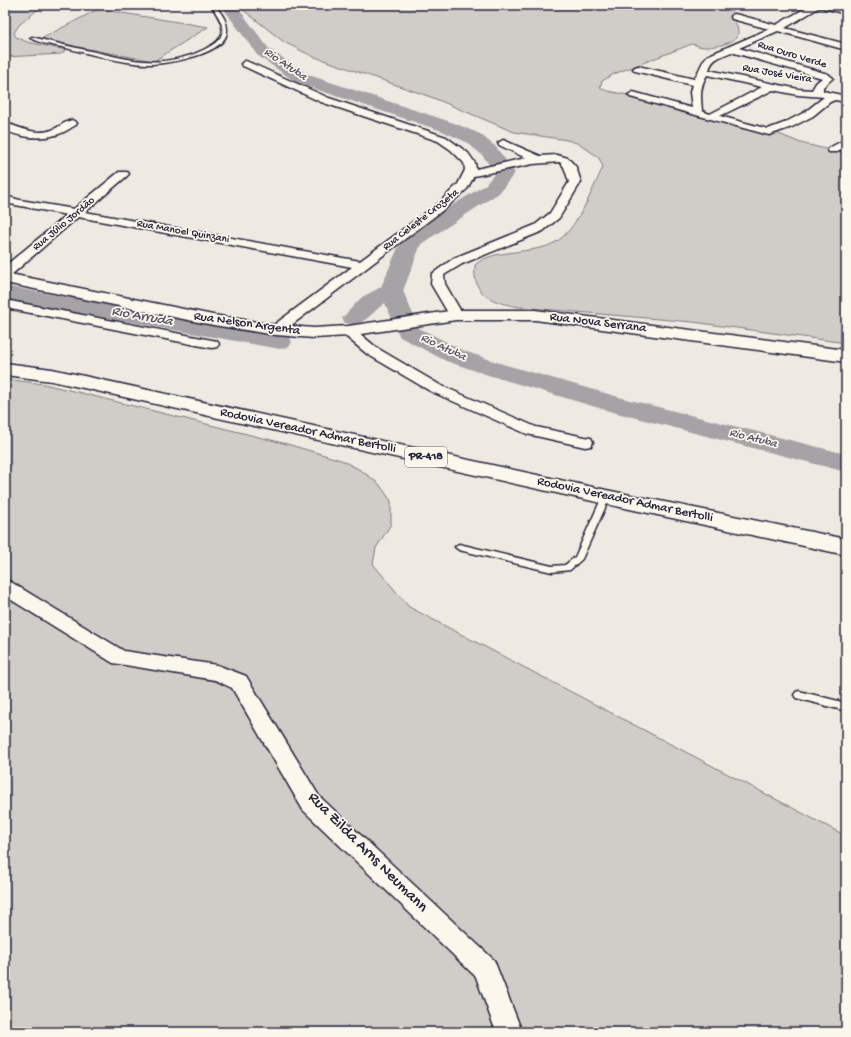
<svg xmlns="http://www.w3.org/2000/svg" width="851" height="1037" viewBox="0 0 851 1037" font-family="'Gochi Hand',sans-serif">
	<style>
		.green { fill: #d0cdc9; stroke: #797882 }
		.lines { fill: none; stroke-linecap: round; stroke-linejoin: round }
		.river { fill: #a6a3a7; fill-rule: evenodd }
		.service-casing { stroke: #22223b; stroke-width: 3 }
		.minor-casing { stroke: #22223b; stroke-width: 3 }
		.secondary-casing { stroke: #22223b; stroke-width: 3 }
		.trunk-casing { stroke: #22223b; stroke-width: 3 }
		.service { fill: #fbf7ec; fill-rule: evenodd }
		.minor { fill: #fbf7ec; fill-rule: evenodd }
		.secondary { fill: #fbf7ec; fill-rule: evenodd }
		.trunk { fill: #fbf7ec; fill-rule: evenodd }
		.labels { text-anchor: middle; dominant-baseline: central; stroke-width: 3.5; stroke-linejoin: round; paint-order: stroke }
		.far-street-label { font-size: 11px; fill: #22223b; stroke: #fbf7ec }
		.far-water-label { font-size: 12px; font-style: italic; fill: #575666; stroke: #fbf7ec }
		.shield { fill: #fbf7ec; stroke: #636270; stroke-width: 1 }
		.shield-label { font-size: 12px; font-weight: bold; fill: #22223b }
		.street-label { font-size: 13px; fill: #22223b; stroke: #fbf7ec }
		.water-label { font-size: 14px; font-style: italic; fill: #575666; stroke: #fbf7ec }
		.near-street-label { font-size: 16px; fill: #22223b; stroke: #fbf7ec }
	</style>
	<rect width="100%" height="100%" fill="#eeeae2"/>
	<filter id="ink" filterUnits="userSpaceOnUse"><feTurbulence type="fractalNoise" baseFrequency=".025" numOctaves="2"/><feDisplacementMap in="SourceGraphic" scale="8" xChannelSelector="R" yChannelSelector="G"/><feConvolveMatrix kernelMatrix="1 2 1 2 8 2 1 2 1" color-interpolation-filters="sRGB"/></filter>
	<g filter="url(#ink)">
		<g class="green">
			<polygon points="5,5 43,5 19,25 14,33 16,37 27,42 66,50 61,54 5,57"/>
			<path d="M237 5H736L732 8C730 17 738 24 738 32 739 44 713 47 704 47 700 47 696 45 692 44L614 74 602 81 600 87 607 91 655 100 725 119 754 124 801 143 846 154V343L693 322 519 307C493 302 472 297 475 265 486 255 501 254 515 252 527 250 544 249 554 243 577 231 592 190 603 167L599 158 580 144 567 140 514 132 431 97 312 56 284 42Z"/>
			<polygon points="98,9 208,27 154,61 39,40"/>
			<polygon points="5,379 44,384 77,392 287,444 341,460 362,471 379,484 391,501 391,524 376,548 373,564 409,607 846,836 846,1032 5,1032"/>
		</g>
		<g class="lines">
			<g class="river">
				<path d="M221 5H236L269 49 309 75 454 123 480 134 496 147 515 173 499 193 421 244 403 291 419 328 464 351 506 365 626 399 846 454V472L609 411 488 375 446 361 400 337 385 303C370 313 365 328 345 323L342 318 362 297 381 287 403 236 485 185 495 173 482 155 466 142 442 131 297 83 257 55Z"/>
				<polygon points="5,286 280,335 289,337 292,342 289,347 280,349 5,300"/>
			</g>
			<defs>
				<g id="service">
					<path d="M211 5H215C220 12 227 20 227 29 229 55 164 65 146 64 120 63 87 53 62 47 52 45 39 43 30 38L32 37C56 43 80 49 104 54 117 57 130 60 143 61 164 63 190 58 209 47 231 35 222 22 211 5Z"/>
					<polygon points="606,494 610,497 582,559 570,570 552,572 459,550 455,547 459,544 552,566 565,565 575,557 602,497"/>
					<polygon points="799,691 846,703 846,711 796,698 794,695 796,692"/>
				</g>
				<g id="minor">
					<path d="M811 5H833L846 8V14L820 7 785 28 846 44V50L778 31 739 48 828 74 833 78 823 87V91L846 96V102L835 100 830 102 813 116 792 127 769 135 630 97 628 95 633 92 692 108 690 92 692 85 635 71 633 69 635 67 638 66 694 79C699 72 701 63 707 56L769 29 732 19 731 17 732 15 735 14 776 25ZM731 52 822 78 816 83 812 90 798 89 709 70C712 58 721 57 731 52ZM707 75 762 87 710 114 702 111C701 97 699 88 707 75ZM773 90 798 95 824 97 805 112 784 123 768 129 720 116Z"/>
					<polygon points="246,61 329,98 446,137 468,153 475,163 476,169 526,158 499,145 498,143 503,140 540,156 557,155 568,158 576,167 581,182 559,218 543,231 462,264 444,275 445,284 463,315 461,318 451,318 431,284 432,274 454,258 535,225 550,213 569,182 564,167 560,162 533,164 474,176 467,189 447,207 281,333 276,334 271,333 269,330 271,327 352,267 78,217 10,276 5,277 5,266 67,215 5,203 5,196 20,200 74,209 119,172 127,172 129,174 127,176 85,212 360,261 439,203 458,184 465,170 464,163 451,150 438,141 321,102 243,66 241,64 243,62"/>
					<path d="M72 120 77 123 76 125C70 128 65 132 59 134 41 140 21 138 5 130V123C20 127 35 136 52 130 59 127 64 122 72 120Z"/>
					<polygon points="846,139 846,147 837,152 829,152 828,150 829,148"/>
					<polygon points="5,300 212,340 217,341 219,344 217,347 212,348 5,308"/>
					<polygon points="348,327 353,328 377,348 440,385 536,427 585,437 591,438 593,442 591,446 585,447 527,434 430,391 367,354 343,334 341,331 343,328"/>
					<polygon points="5,580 11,582 124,651 217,665 246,676 319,796 494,960 522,1032 496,1032 476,977 303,810 232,688 215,680 113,663 5,596"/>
				</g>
				<polygon id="secondary" points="5,273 213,315 276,325 314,328 348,326 456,310 535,310 846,350 846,362 535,320 456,320 348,336 314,338 276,335 213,325 5,283"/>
				<polygon id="trunk" points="5,363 52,369 606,490 846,539 846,555 606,504 52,381 5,375"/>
			</defs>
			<use href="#service" class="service-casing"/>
			<use href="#minor" class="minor-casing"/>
			<use href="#secondary" class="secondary-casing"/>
			<use href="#trunk" class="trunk-casing"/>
			<use href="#service" class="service"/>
			<use href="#minor" class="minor"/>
			<use href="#secondary" class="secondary"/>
			<use href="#trunk" class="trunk"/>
		</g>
	</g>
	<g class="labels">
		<g class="far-street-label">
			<text transform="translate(792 55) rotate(17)">Rua Ouro Verde</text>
			<text transform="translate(777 74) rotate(10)">Rua José Vieira</text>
			<text transform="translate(421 220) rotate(-38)">Rua Celeste Crozeta</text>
			<text transform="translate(64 224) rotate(-40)">Rua Júlio Jordão</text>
			<text transform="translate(183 232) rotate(10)">Rua Manoel Quinzani</text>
		</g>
		<g class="far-water-label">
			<text transform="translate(285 65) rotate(34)">Rio Atuba</text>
			<text transform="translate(443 348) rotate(25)">Rio Atuba</text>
			<text transform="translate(753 439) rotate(14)">Rio Atuba</text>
		</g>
		<rect class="shield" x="405" y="447" width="42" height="20" rx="3"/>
		<g class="shield-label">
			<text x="426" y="457">PR-418</text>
		</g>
		<g class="street-label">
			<text transform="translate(598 323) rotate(7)">Rua Nova Serrana</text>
			<text transform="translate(247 324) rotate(8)">Rua Nelson Argenta</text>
			<text transform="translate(308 431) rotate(12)">Rodovia Vereador Admar Bertolli</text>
			<text transform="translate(625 500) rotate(12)">Rodovia Vereador Admar Bertolli</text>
		</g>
		<g class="water-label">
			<text transform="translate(142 317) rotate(10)">Rio Arruda</text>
		</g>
		<g class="near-street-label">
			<text transform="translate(367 853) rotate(45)">Rua Zilda Arns Neumann</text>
		</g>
	</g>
	<rect width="851" height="1037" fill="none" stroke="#fbf7ec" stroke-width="20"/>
	<rect x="10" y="10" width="831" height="1017" fill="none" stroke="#22223b" stroke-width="1.5" filter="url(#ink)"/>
</svg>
